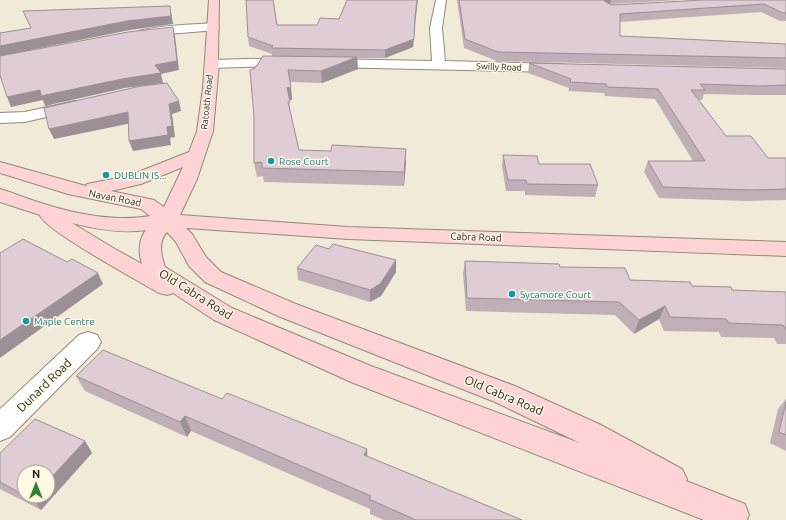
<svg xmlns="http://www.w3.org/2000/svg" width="786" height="520" viewBox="0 0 786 520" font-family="Ubuntu,sans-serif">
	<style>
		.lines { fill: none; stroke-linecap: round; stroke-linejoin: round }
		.street-casing { stroke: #908a79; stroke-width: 2 }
		.secondary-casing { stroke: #908a79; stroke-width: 2 }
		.street { fill: #fff; fill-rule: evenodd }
		.secondary { fill: #fed3d6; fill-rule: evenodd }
		.wall { fill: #c0afb7; fill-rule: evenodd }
		.shaded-wall { fill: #9c8f95 }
		.building { fill: #dfccd5; stroke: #9c8f95 }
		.culture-dot { fill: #0f9aa8; stroke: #fef8e5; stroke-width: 1.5 }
		.labels { text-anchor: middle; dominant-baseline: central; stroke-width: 3; stroke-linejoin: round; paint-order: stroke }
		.far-street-label { font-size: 9px; fill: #201e17; stroke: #fef8e5 }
		.culture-label { font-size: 10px; fill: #0d838f; stroke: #fef8e5; text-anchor: start }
		.street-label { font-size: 10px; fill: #201e17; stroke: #fef8e5 }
		.near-street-label { font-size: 12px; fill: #201e17; stroke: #fef8e5 }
	</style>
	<rect width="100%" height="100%" fill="#f1ead8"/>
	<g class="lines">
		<defs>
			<g id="street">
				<polygon points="436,0 446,0 442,28 445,61 559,64 564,65 566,68 564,71 559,72 327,67 322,66 320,63 322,60 327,59 432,61 430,28"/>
				<path d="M213 23 217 24 219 27 217 30 168 34 143 38 139 37 137 34 139 31C163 25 188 25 213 23Z"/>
				<polygon points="289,58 294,59 296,62 294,65 212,68 207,67 205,64 207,61 212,60"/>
				<polygon points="75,101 80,103 83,106 80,109 25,122 0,123 0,113 25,112"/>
				<polygon points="88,332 97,335 101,342 97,349 10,437 0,441 0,409 79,335"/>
			</g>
			<path id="secondary" d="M209 0H219L218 57 219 64 213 131 197 179 180 215 348 227 786 242V256L348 239 186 228 192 234 206 257 221 272 296 304 515 386 601 425 682 469 687 479 686 481 745 504 749 515 747 520H704L351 382 214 320 173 293 167 295 159 293C142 283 41 228 40 215L0 202V189C14 193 27 199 41 203 75 214 115 222 150 216L141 209 68 194 0 173V162L86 186 87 184 128 176 189 152 197 131 203 88ZM183 167 164 207 154 200 111 191 141 184ZM72 223C96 229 122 234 146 230 139 238 138 253 142 264L115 249ZM167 232 176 242 189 266 205 282 278 316 495 402 580 443 371 366 232 308 165 267C161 255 158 242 167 232Z"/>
		</defs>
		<use href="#street" class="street-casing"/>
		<use href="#secondary" class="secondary-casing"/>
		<use href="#street" class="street"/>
		<use href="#secondary" class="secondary"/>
	</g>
	<g class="wall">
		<polygon points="457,0 681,0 610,4 612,5 786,0 786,21 780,21 761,12 620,22 620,36 786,44 786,68 497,61 464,48"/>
		<polygon points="277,25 415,25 413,47 385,58 357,58 358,69 322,83 290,82 292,100 289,100 291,115 299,150 406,163 404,186 264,182 263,176 257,177 254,163 255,68 272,56 272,54 249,46 248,37"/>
		<polygon points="529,63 786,69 786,95 754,95 704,94 702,100 699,100 726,136 768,158 786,158 786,200 747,201 659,198 644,172 648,161 693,161 655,99 605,96 604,93 568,91 569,88 528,73"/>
		<polygon points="503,155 539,164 598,185 595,197 525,195 525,191 506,191 502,166"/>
		<polygon points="465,261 560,267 630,280 732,290 786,292 786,344 777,344 774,338 721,337 719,332 664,331 659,319 634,334 615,315 466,311 463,274"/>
		<polygon points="297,268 396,272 381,296 370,302 298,280"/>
		<polygon points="76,376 222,399 367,456 522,520 384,520 370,514 370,509 191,431 187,437 85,391"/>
		<polygon points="786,399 786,451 770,443 778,409"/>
		<path d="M85 441 92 453 41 510 0 489V453ZM24 472 48 496H24Z"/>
	</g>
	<g class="shaded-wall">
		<polygon points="417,0 418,0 415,25 413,47 385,58 385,50 415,17"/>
		<polygon points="607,0 611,0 610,4 604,1"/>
		<polygon points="170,6 173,24 130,30 0,56 0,46"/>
		<polygon points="173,27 175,36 179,70 161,74 163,83 125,88 45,106 43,100 11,107 7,97 155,65"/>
		<polygon points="357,57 358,69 322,83 321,71"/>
		<polygon points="291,87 292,100 289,100 287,88"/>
		<polygon points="179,101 181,111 172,114 175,137 170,138 171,145 133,151 129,141 169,104"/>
		<polygon points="128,112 132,123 54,139 49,129"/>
		<polygon points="406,149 406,163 404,186 404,172"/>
		<polygon points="396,260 396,272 381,296 370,302 370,290"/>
		<polygon points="98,273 103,284 0,358 0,340"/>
		<polygon points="665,306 659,319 634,334 639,320"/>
		<polygon points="185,416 191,431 187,437 180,422"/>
		<polygon points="85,441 92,453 41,510 32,498 34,496 48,496 48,481"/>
		<polygon points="367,449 368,464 364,455"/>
	</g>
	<g class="building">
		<polygon points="246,0 273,0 277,25 317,25 320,18 339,19 347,0 417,0 415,17 414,39 385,50 271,48 273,46 248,37"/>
		<polygon points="459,0 607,0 604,1 612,5 703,0 786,0 786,13 783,13 764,4 620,14 620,36 786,44 786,58 498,52 465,39"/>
		<polygon points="170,6 171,16 127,21 0,46 0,33 31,28 23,11"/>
		<polygon points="173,27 177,61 155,65 161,73 122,79 41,96 40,90 7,97 0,75 0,56 128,32"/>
		<polygon points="263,56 357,57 321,71 288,70 291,87 287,88 290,102 288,102 299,150 331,151 332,145 406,149 404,172 262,168 262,162 254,163 254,117 250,70 255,68"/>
		<polygon points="529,63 786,69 786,85 759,86 700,84 705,90 691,90 726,136 751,136 768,158 786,158 786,189 752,190 663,187 648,161 705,161 658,89 607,87 606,84 570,82 571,79"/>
		<polygon points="167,83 179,101 169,104 172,126 167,127 168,135 129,141 128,112 49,129 44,108 141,86"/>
		<polygon points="503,155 537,156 539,164 590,164 598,185 527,184 526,180 508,180"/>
		<polygon points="23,239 67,262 72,259 98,273 0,340 0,253"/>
		<polygon points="333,244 396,260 380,284 370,290 297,268 316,245 329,249"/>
		<polygon points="465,261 559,264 560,267 625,268 630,280 690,282 692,286 731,287 732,290 786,292 786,330 783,325 729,323 726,319 670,317 665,306 639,320 619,302 467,298"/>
		<polygon points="103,350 222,399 227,393 367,449 364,455 522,520 416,520 369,499 371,496 185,416 180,422 76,376"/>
		<polygon points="786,402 786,435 779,432"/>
		<polygon points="35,419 85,441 48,481 48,472 24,472 24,495 0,482 0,453"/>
		<polygon points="27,496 34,496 32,498"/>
	</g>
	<g class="culture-dot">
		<circle cx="271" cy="161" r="4"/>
		<circle cx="106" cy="175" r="4"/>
		<circle cx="512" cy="294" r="4"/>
		<circle cx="26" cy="321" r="4"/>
	</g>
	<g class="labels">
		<g class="far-street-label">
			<text transform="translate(499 67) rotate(2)">Swilly Road</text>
			<text transform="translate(207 102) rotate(-84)">Ratoath Road</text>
		</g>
		<g class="culture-label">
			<text x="279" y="161">Rose Court</text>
			<text x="114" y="175">DUBLIN IS...</text>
			<text x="520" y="294">Sycamore Court</text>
			<text x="34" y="321">Maple Centre</text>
		</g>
		<g class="street-label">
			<text transform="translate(115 198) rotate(11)">Navan Road</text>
			<text transform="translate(476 237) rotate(2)">Cabra Road</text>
		</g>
		<g class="near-street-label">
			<text transform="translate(196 294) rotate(32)">Old Cabra Road</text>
			<text transform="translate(44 385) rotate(-44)">Dunard Road</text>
			<text transform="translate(504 395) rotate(23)">Old Cabra Road</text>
		</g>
	</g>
	<g transform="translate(36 484)"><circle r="19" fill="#fef8e5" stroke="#a5a193"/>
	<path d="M0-3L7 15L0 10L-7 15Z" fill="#2c8331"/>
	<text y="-6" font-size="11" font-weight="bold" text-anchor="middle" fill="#201e17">N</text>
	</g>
</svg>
